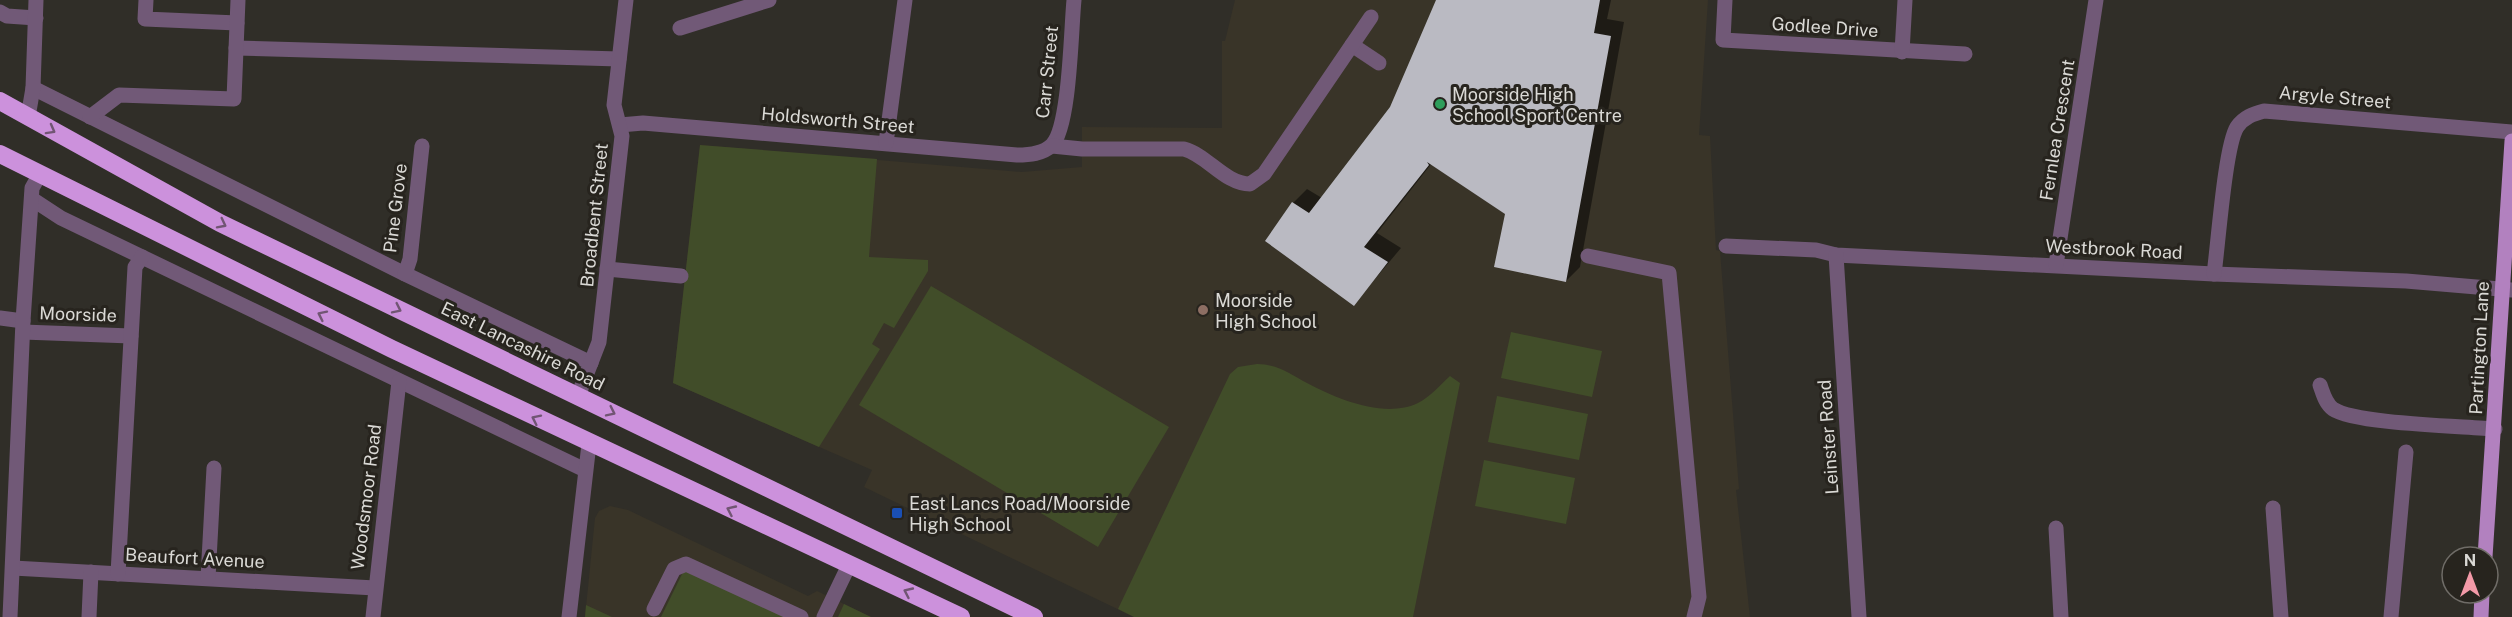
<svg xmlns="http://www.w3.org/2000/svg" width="2512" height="617" viewBox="0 0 2512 617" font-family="'Public Sans',sans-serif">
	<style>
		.built { fill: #393428 }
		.green { fill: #414d29 }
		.shadow { fill: #0007 }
		.building { fill: #babac2 }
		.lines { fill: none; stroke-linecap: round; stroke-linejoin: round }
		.minor { stroke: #715977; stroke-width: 15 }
		.major { stroke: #b281bf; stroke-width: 15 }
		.highway { stroke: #cc91dc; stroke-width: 18 }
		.oneway { stroke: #715573 }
		.leisure-dot { fill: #2e9e5b; stroke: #27241e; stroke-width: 2 }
		.education-dot { fill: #8d6e63; stroke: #27241e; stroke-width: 2 }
		.transit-dot { fill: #1a4fb4; stroke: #27241e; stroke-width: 2 }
		.labels { text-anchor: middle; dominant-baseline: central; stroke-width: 6; stroke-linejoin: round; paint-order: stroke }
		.street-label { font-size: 18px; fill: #dad9d5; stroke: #27241e }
		.poi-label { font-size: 18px; fill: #dad9d5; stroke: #27241e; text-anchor: start }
	</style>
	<rect width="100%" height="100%" fill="#302e28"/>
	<g class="built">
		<polygon points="1235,0 1708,0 1699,135 1710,136 1716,250 1720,251 1739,489 1736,490 1750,617 1134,617 864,487 872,470 673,383 700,145 1022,172 1082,167 1082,127 1222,128 1222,41 1225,41"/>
		<polygon points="610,506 628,510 808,596 817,591 871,617 585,617 595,518 599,511"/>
	</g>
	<g class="green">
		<polygon points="700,145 877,159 869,257 928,260 928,271 894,328 884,323 872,344 880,349 819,447 673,383"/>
		<polygon points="931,286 1169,427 1098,547 859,405"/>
		<polygon points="1511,332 1602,351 1592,397 1501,378"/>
		<path d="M1257 364C1277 364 1290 374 1307 383 1337 399 1385 419 1418 403 1430 397 1440 385 1450 376L1460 383 1413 617H1134L1118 609 1230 374 1238 367Z"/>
		<polygon points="1497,396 1588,414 1579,460 1488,442"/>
		<polygon points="1484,460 1575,478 1566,524 1475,506"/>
		<polygon points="684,570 790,617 661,617"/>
		<polygon points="844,604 871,617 838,617"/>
		<polygon points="586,605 612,617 585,617"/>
	</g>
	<polygon class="shadow" points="1437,0 1611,0 1607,19 1624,22 1580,267 1566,281 1506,214 1432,163 1377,233 1401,248 1354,304 1293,203 1307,189 1322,198 1391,108"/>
	<polygon class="building" points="1436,0 1600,0 1594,33 1611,36 1566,282 1494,267 1505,214 1427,162 1429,165 1364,247 1388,262 1354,306 1265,241 1292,202 1309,213 1390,107"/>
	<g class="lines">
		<g class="minor">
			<polyline points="146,0 145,19 237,23"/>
			<polyline points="1725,0 1723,40 1965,54"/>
			<polyline points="0,12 7,16 36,18"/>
			<polyline points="680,28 769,0"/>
			<polyline points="1352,45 1379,63"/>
			<polyline points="236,48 619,59"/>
			<polyline points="1902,52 1905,0"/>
			<polyline points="33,88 405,274 591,363"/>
			<polyline points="28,117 33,88 36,0"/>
			<polyline points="90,117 119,95 234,99 238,0"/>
			<path d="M620 125 643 123 1017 155C1029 155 1043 154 1052 145 1070 127 1071 29 1074 0"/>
			<polyline points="886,143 905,0"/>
			<path d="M1052 146 1082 149H1184C1207 155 1225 184 1250 184L1264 174 1371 17"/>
			<polyline points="32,199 61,218 585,470"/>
			<polyline points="1726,246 1816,250 1836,255 2214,274 2406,281 2512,290"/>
			<polyline points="1836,255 1859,617"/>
			<polyline points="1588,256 1669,273 1699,597 1694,617"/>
			<polyline points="2056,265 2096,0"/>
			<polyline points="607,269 681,276"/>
			<polyline points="405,274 410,259 422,146"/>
			<path d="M2214 274C2218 246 2225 146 2237 127 2244 117 2253 114 2264 111L2512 132"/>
			<polyline points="0,318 23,321"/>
			<polyline points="23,332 131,336"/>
			<path d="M2320 385C2323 393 2325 403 2333 409 2355 424 2463 426 2495 429"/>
			<polyline points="578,396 599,342 622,136 614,105 626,0"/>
			<polyline points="2273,508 2281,617"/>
			<polyline points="2056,528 2061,617"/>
			<polyline points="13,568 375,588"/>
			<polyline points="118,574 135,267 142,257"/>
			<polyline points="208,578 214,468"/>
			<polyline points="654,609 674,569 686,564 801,617"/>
			<polyline points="10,617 23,321 32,188 40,174"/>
			<polyline points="89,617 91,572"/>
			<polyline points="373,617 399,381"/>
			<polyline points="569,617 589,444"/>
			<polyline points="824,617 849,565"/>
			<polyline points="2391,617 2406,452"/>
		</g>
		<g class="major">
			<polyline points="2485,557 2512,141"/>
			<polyline points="2481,617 2482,593"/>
		</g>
		<g class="highway">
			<polyline points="0,101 220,223 1034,617"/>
			<polyline points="0,154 392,349 961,617"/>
		</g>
	</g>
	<defs><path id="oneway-chevron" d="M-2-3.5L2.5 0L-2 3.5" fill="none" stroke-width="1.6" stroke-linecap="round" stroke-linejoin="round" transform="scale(1.5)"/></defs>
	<g class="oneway">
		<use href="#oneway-chevron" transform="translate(51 130) rotate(29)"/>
		<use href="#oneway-chevron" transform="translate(222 224) rotate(27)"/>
		<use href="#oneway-chevron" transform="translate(397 309) rotate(26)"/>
		<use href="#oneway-chevron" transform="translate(322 315) rotate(-154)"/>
		<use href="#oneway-chevron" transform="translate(611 412) rotate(26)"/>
		<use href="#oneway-chevron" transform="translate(536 419) rotate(-154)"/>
		<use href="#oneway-chevron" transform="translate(731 510) rotate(-155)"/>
		<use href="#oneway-chevron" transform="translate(908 592) rotate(-155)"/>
	</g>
	<circle class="leisure-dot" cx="1440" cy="104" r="6"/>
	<circle class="education-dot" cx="1203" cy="310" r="6"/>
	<rect class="transit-dot" x="891" y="507" width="12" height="12" rx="3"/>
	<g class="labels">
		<g class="street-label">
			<text transform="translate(1825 27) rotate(4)">Godlee Drive</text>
			<text transform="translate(1047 72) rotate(-84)">Carr Street</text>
			<text transform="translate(2335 97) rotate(5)">Argyle Street</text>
			<text transform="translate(838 120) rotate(5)">Holdsworth Street</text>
			<text transform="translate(2057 130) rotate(-81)">Fernlea Crescent</text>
			<text transform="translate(395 208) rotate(-83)">Pine Grove</text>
			<text transform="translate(594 215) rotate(-84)">Broadbent Street</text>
			<text transform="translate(2114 249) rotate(3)">Westbrook Road</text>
			<text transform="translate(78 314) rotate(2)">Moorside</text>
			<text transform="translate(523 346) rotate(26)">East Lancashire Road</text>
			<text transform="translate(2479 348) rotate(-87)">Partington Lane</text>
			<text transform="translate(1828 437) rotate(-94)">Leinster Road</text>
			<text transform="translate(366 497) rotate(-83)">Woodsmoor Road</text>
			<text transform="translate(195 558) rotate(3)">Beaufort Avenue</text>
		</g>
		<g class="poi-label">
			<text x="1452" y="94">Moorside High<tspan x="1452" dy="21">School Sport Centre</tspan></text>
			<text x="1215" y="300">Moorside<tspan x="1215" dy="21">High School</tspan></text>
			<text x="909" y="503">East Lancs Road/Moorside<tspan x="909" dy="21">High School</tspan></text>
		</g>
	</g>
	<g transform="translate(2470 575)"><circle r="28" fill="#27241e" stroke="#6f6c67" stroke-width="1.5"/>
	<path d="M0-4.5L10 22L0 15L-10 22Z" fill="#f39aa8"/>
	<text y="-9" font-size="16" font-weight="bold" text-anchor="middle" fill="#dad9d5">N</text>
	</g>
</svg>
